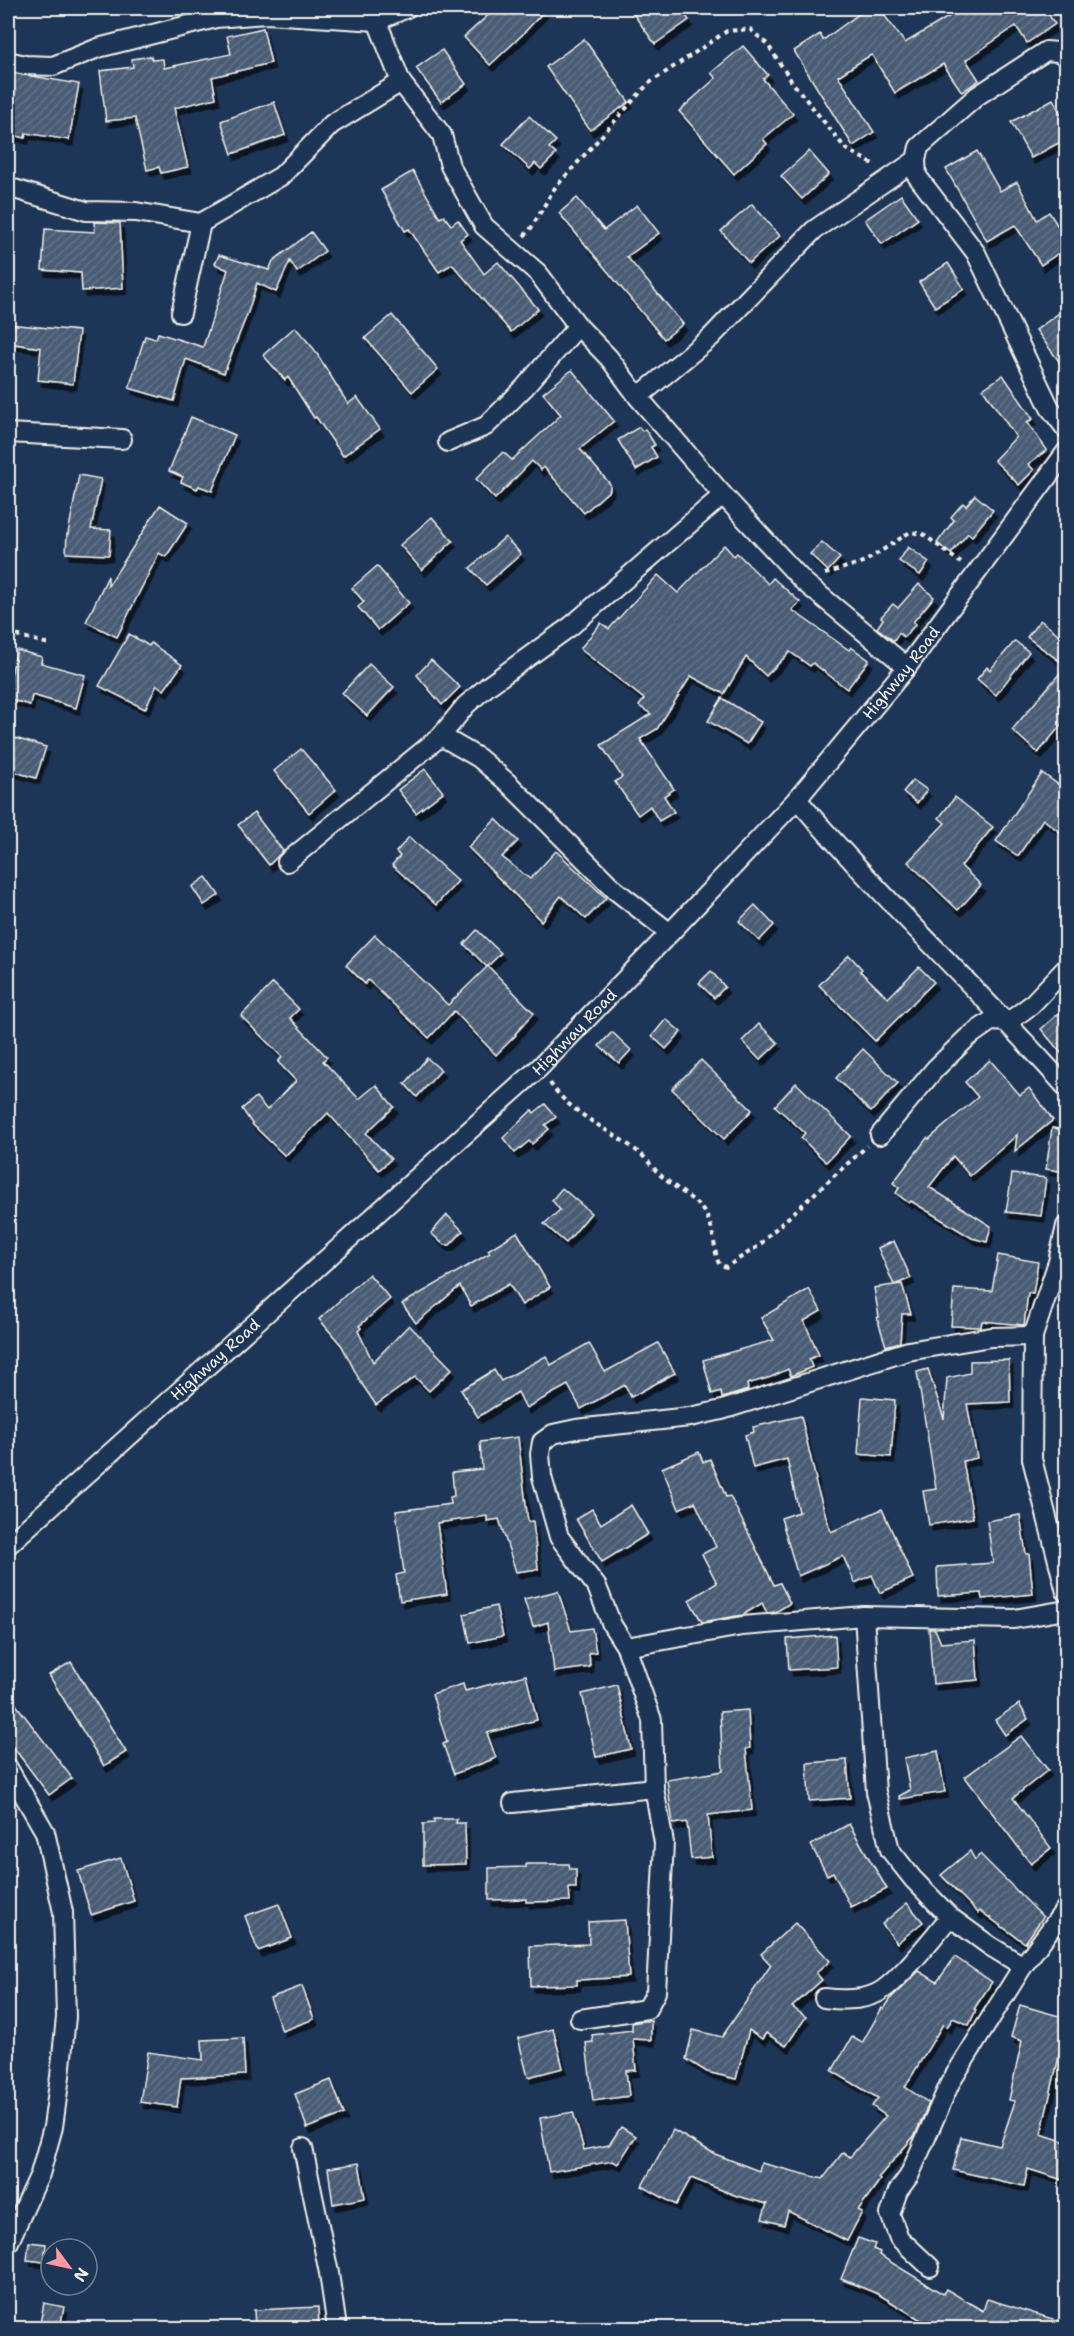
<svg xmlns="http://www.w3.org/2000/svg" width="1074" height="2336" viewBox="0 0 1074 2336" font-family="'Shantell Sans',sans-serif">
	<style>
		.building { fill: url(#building-hatch); stroke: #f4f1e8; stroke-width: 1.5; filter: url(#shadow) }
		.lines { fill: none; stroke-linecap: round; stroke-linejoin: round }
		.street-casing { stroke: #f4f1e8; stroke-width: 22 }
		.path { stroke: #f4f1e8; stroke-width: 4; stroke-dasharray: 4.5 4.5; stroke-linecap: butt }
		.street { stroke: #1d3557; stroke-width: 18 }
		.labels { text-anchor: middle; dominant-baseline: central; stroke-width: 5; stroke-linejoin: round; paint-order: stroke }
		.street-label { font-size: 16px; fill: #f4f1e8; stroke: #1d3557 }
	</style>
	<defs>
		<pattern id="building-hatch" width="6" height="6" patternUnits="userSpaceOnUse" patternTransform="scale(1.5)"><rect width="6" height="6" fill="#485b74"/><path d="M-1 1l2-2M0 6l6-6M5 7l2-2" fill="none" stroke="#637388"/></pattern>
		<filter id="shadow"><feDropShadow dx="3.5" dy="6" stdDeviation="0" flood-color="#0009"/></filter>
	</defs>
	<rect width="100%" height="100%" fill="#1d3557"/>
	<filter id="ink" filterUnits="userSpaceOnUse"><feTurbulence type="fractalNoise" baseFrequency=".0167" numOctaves="2"/><feDisplacementMap in="SourceGraphic" scale="12" xChannelSelector="R" yChannelSelector="G"/><feConvolveMatrix kernelMatrix="1 2 1 2 8 2 1 2 1" color-interpolation-filters="sRGB"/></filter>
	<g filter="url(#ink)">
		<g class="building">
			<polygon points="496,8 547,8 522,35 490,65 464,37"/>
			<polygon points="629,8 680,8 689,20 655,44"/>
			<polygon points="867,8 879,8 905,43 963,8 1044,8 1055,24 1027,43 1016,26 966,60 979,80 962,92 943,64 895,93 872,55 869,56 838,76 874,132 853,146 794,51 820,34 823,40"/>
			<polygon points="263,28 271,63 212,77 216,98 174,108 188,167 161,173 159,167 147,170 135,118 106,121 100,71 133,67 132,59 151,56 152,60 163,59 164,68 231,54 227,36"/>
			<polygon points="584,39 629,102 590,130 546,67"/>
			<polygon points="743,46 768,75 763,79 793,114 763,139 767,144 734,174 679,111 716,78 711,73"/>
			<polygon points="442,50 466,84 441,102 416,68"/>
			<polygon points="8,72 79,84 69,140 26,133 25,138 8,134"/>
			<polygon points="1053,99 1066,124 1066,139 1031,158 1011,122"/>
			<polygon points="274,102 285,135 232,154 221,121"/>
			<polygon points="529,116 556,141 549,148 556,154 541,169 535,163 530,169 503,144"/>
			<polygon points="809,151 829,174 802,199 781,176"/>
			<polygon points="977,151 1000,191 1017,182 1037,220 1049,212 1066,239 1066,248 1041,265 1015,225 987,241 946,169"/>
			<polygon points="413,171 440,218 444,216 451,225 458,220 468,234 460,240 484,274 498,262 538,309 511,332 452,264 439,272 409,229 405,231 381,190"/>
			<polygon points="901,195 918,219 882,244 865,220"/>
			<polygon points="577,198 604,230 637,205 659,233 627,257 683,324 664,339 559,213"/>
			<polygon points="752,204 780,236 749,263 721,231"/>
			<polygon points="94,222 120,223 123,288 82,291 81,273 42,270 45,229 95,232"/>
			<polygon points="311,232 325,251 297,272 290,261 276,292 257,283 248,312 224,373 186,359 174,401 129,388 145,336 156,339 158,333 203,347 228,270 215,264 219,255 269,270 273,261"/>
			<polygon points="948,263 964,289 935,307 919,282"/>
			<polygon points="1066,308 1066,371 1036,330"/>
			<polygon points="392,315 438,369 412,392 365,338"/>
			<polygon points="8,324 79,331 73,384 38,380 41,348 8,343"/>
			<polygon points="295,327 314,349 348,404 357,397 380,429 343,456 316,417 314,418 288,377 285,380 263,355"/>
			<polygon points="572,370 614,421 580,449 610,484 610,490 584,513 544,467 541,470 532,461 495,499 476,479 503,452 512,460 561,415 543,393"/>
			<polygon points="1003,375 1033,419 1027,422 1047,450 1028,464 1034,470 1019,485 994,460 1016,437 983,389"/>
			<polygon points="191,417 235,435 212,491 199,486 197,489 181,482 183,477 169,471"/>
			<polygon points="639,427 642,431 645,429 655,445 651,447 657,457 636,470 618,440"/>
			<polygon points="79,475 101,479 91,529 111,530 109,555 66,553 67,534 68,534"/>
			<polygon points="975,495 993,510 972,536 968,533 951,554 937,543 954,520 951,517 963,503 966,506"/>
			<polygon points="160,505 188,523 166,557 159,553 117,637 86,622 108,576 108,586"/>
			<polygon points="432,517 453,541 422,570 400,545"/>
			<polygon points="505,537 521,554 486,585 470,568"/>
			<polygon points="822,542 840,558 828,571 810,554"/>
			<polygon points="724,545 734,556 737,553 768,584 773,578 800,602 792,610 849,650 851,647 869,660 847,689 813,663 810,666 790,652 766,676 746,657 724,694 691,676 657,729 640,739 674,789 664,796 674,812 659,821 650,806 638,815 615,782 622,777 601,745 651,714 639,706 644,699 580,649 601,623 609,629 658,575 678,593"/>
			<polygon points="908,547 929,562 920,575 899,561"/>
			<polygon points="377,566 409,603 378,630 358,607 364,602 352,588"/>
			<polygon points="919,584 934,597 913,622 916,624 904,637 899,633 894,641 877,628 883,619 881,617 893,604 898,608"/>
			<polygon points="1040,620 1066,640 1066,719 1038,753 1012,730 1066,666 1027,637"/>
			<polygon points="129,634 149,646 151,643 182,665 164,690 157,685 145,709 99,686"/>
			<polygon points="1015,641 1029,652 996,695 977,679 987,667 990,670"/>
			<polygon points="17,650 42,657 41,663 85,675 76,708 32,695 30,705 8,699 8,686"/>
			<polygon points="431,660 460,687 442,705 417,675"/>
			<polygon points="369,664 394,687 367,716 342,693"/>
			<polygon points="722,698 761,722 747,744 708,721"/>
			<polygon points="8,736 46,747 36,778 8,770"/>
			<polygon points="301,749 336,790 309,813 274,771"/>
			<polygon points="425,769 443,792 416,813 398,790"/>
			<polygon points="1042,773 1066,790 1066,837 1043,819 1018,856 996,841"/>
			<polygon points="913,780 927,790 917,803 903,792"/>
			<polygon points="955,797 993,827 961,866 981,885 958,910 908,862 945,823 939,818"/>
			<polygon points="254,813 283,851 269,865 238,825"/>
			<polygon points="496,819 518,841 502,857 530,879 556,851 606,898 586,919 561,896 541,921 468,847"/>
			<polygon points="409,837 458,881 436,905 392,865 400,856 396,852"/>
			<polygon points="206,877 219,895 204,905 192,887"/>
			<polygon points="755,905 774,925 759,941 739,921"/>
			<polygon points="477,930 501,953 487,967 464,944"/>
			<polygon points="375,935 448,1005 488,966 534,1013 515,1034 516,1035 496,1055 454,1011 429,1038 368,980 365,984 346,965"/>
			<polygon points="849,955 862,969 860,971 888,998 919,967 934,982 875,1041 819,985"/>
			<polygon points="711,971 725,987 714,998 699,983"/>
			<polygon points="273,983 299,1009 290,1018 327,1057 323,1061 359,1099 376,1085 394,1107 366,1133 391,1159 379,1170 328,1113 285,1156 253,1125 242,1109 256,1097 267,1110 296,1081 278,1062 282,1057 241,1016"/>
			<polygon points="1066,1007 1066,1059 1041,1029"/>
			<polygon points="666,1019 681,1032 666,1049 652,1036"/>
			<polygon points="759,1024 778,1043 760,1060 742,1041"/>
			<polygon points="612,1032 631,1050 619,1063 599,1046"/>
			<polygon points="863,1049 898,1083 871,1112 836,1078"/>
			<polygon points="427,1058 441,1070 417,1097 405,1084"/>
			<polygon points="701,1060 752,1110 724,1139 672,1089"/>
			<polygon points="990,1060 1020,1095 1029,1088 1053,1120 1015,1151 1017,1135 970,1176 953,1156 929,1187 991,1226 987,1242 972,1238 911,1201 909,1203 896,1193 899,1188 893,1183 927,1138 929,1139 978,1097 965,1082"/>
			<polygon points="796,1083 851,1136 826,1162 801,1138 805,1133 775,1106"/>
			<polygon points="545,1104 556,1117 545,1125 549,1129 532,1144 529,1141 515,1153 503,1138 532,1110 534,1113"/>
			<polygon points="1052,1128 1066,1130 1066,1172 1046,1169"/>
			<polygon points="1012,1174 1046,1178 1041,1216 1006,1212"/>
			<polygon points="562,1188 591,1213 566,1243 544,1224 560,1210 552,1200"/>
			<polygon points="447,1215 463,1231 450,1245 444,1245 431,1233"/>
			<polygon points="517,1232 550,1287 522,1305 509,1284 471,1306 460,1286 416,1323 402,1304 490,1253 488,1250"/>
			<polygon points="894,1241 911,1278 894,1285 902,1284 911,1314 902,1314 900,1342 886,1346 877,1318 879,1317 874,1288 894,1285 878,1248"/>
			<polygon points="998,1255 1038,1262 1033,1294 1028,1293 1024,1325 982,1321 981,1327 951,1326 954,1289 992,1291"/>
			<polygon points="369,1274 390,1299 359,1326 361,1328 358,1331 373,1362 409,1325 452,1369 429,1391 415,1377 376,1405 360,1381 342,1346 319,1319"/>
			<polygon points="809,1289 821,1311 804,1321 819,1355 809,1359 812,1367 791,1376 788,1369 771,1377 747,1384 748,1390 732,1395 722,1398 721,1391 712,1394 703,1360 774,1340 761,1318"/>
			<polygon points="589,1343 605,1372 658,1343 675,1373 631,1397 625,1385 581,1409 568,1385 526,1408 518,1392 478,1417 461,1390 494,1370 501,1381 546,1356 551,1365"/>
			<polygon points="1009,1360 1010,1402 967,1404 977,1458 963,1461 973,1518 929,1525 923,1491 936,1489 917,1372 928,1369 944,1419 947,1378 970,1373 970,1361"/>
			<polygon points="862,1397 895,1400 891,1457 858,1454"/>
			<polygon points="801,1416 816,1480 815,1481 831,1532 882,1509 913,1578 880,1593 872,1575 855,1583 843,1556 798,1576 781,1518 799,1512 787,1459 753,1468 745,1435 754,1432 753,1427"/>
			<polygon points="518,1437 528,1522 533,1521 538,1569 516,1572 499,1519 487,1521 487,1516 437,1523 447,1594 400,1601 396,1575 404,1573 396,1511 451,1504 450,1497 454,1496 452,1472 482,1469 480,1442"/>
			<polygon points="699,1452 703,1462 710,1459 726,1497 730,1496 774,1585 780,1583 790,1603 776,1612 767,1613 762,1603 743,1615 702,1622 689,1600 717,1583 702,1554 716,1547 695,1502 679,1509 662,1468"/>
			<polygon points="631,1505 648,1534 602,1562 576,1519 592,1509 601,1524"/>
			<polygon points="1020,1515 1026,1554 1029,1554 1033,1594 982,1599 981,1593 938,1596 937,1567 993,1563 987,1521"/>
			<polygon points="558,1591 571,1631 592,1628 596,1652 589,1653 590,1667 554,1672 548,1622 533,1627 524,1599"/>
			<polygon points="496,1606 503,1636 470,1643 464,1614"/>
			<polygon points="929,1629 935,1629 941,1643 975,1640 978,1680 933,1684"/>
			<polygon points="835,1635 837,1667 789,1670 787,1639"/>
			<polygon points="71,1662 126,1752 104,1766 49,1675"/>
			<polygon points="526,1675 537,1720 487,1733 496,1758 454,1774 443,1744 447,1742 432,1694 463,1684 465,1691"/>
			<polygon points="617,1685 631,1749 596,1757 582,1694"/>
			<polygon points="8,1694 72,1778 49,1795 8,1740"/>
			<polygon points="1019,1704 1028,1719 1005,1735 995,1720"/>
			<polygon points="748,1710 750,1748 746,1749 752,1810 708,1815 712,1857 691,1859 687,1822 673,1824 667,1780 723,1771 720,1712"/>
			<polygon points="1021,1736 1048,1770 1013,1798 1051,1848 1031,1864 965,1777"/>
			<polygon points="938,1751 945,1792 900,1799 899,1796 910,1790 904,1758"/>
			<polygon points="847,1760 850,1798 809,1801 807,1763"/>
			<polygon points="434,1819 457,1819 456,1823 465,1823 466,1864 423,1865 423,1824 434,1823"/>
			<polygon points="849,1824 887,1889 851,1907 833,1872 827,1875 811,1845"/>
			<polygon points="970,1851 975,1860 980,1854 1043,1917 1025,1943 980,1911 978,1913 941,1875"/>
			<polygon points="121,1858 134,1901 91,1915 78,1871"/>
			<polygon points="526,1864 569,1864 570,1869 576,1869 576,1888 569,1888 570,1901 526,1902 526,1899 489,1900 489,1868 526,1867"/>
			<polygon points="907,1903 923,1922 897,1943 882,1924"/>
			<polygon points="279,1904 292,1938 258,1951 245,1916"/>
			<polygon points="625,1920 629,1977 577,1980 577,1985 531,1986 530,1946 589,1944 588,1922"/>
			<polygon points="795,1923 830,1961 816,1973 822,1980 792,2007 806,2017 786,2046 766,2033 762,2039 749,2030 736,2079 707,2072 686,2059 693,2030 722,2037 771,1965 761,1954"/>
			<polygon points="955,1957 992,1982 974,2009 976,2010 969,2025 953,2018 947,2027 943,2024 905,2087 929,2103 915,2135 878,2178 880,2180 858,2210 862,2212 847,2241 788,2211 784,2225 762,2219 767,2204 737,2196 691,2178 676,2205 642,2186 673,2130 715,2154 759,2171 761,2163 823,2179 843,2152 850,2157 886,2116 872,2106 878,2098 832,2071 852,2037 862,2043 882,2008 884,2009 892,1997 919,1971 937,1982"/>
			<polygon points="302,1986 314,2019 282,2031 270,1998"/>
			<polygon points="1020,2005 1066,2018 1066,2054 1060,2052 1041,2134 1066,2142 1066,2181 1028,2169 1024,2186 953,2170 961,2137 1000,2146 1015,2101 1009,2100 1022,2041 1011,2037"/>
			<polygon points="643,2021 651,2021 651,2040 633,2039 636,2070 626,2071 629,2096 593,2101 586,2043 593,2042 592,2035 632,2030 632,2032 632,2023"/>
			<polygon points="553,2029 563,2068 528,2077 518,2038"/>
			<polygon points="243,2038 245,2075 181,2078 177,2107 140,2102 148,2052 203,2060 202,2040"/>
			<polygon points="331,2080 344,2114 307,2128 295,2094"/>
			<polygon points="573,2112 584,2150 609,2145 621,2127 636,2136 618,2164 613,2161 549,2172 540,2118"/>
			<polygon points="359,2163 365,2198 333,2204 328,2168"/>
			<polygon points="858,2238 875,2244 873,2249 880,2252 879,2255 943,2294 946,2289 983,2311 987,2299 1066,2323 1066,2328 923,2328 926,2323 878,2294 841,2279"/>
			<polygon points="29,2242 46,2244 44,2262 27,2260"/>
			<polygon points="44,2303 64,2307 60,2328 39,2328"/>
			<polygon points="318,2307 319,2328 255,2328 254,2310"/>
		</g>
		<g class="lines">
			<defs>
				<g id="street">
					<polyline points="377,21 401,82 442,135 450,166 484,226 538,273 578,326 609,358 638,397 723,495 804,582 907,667"/>
					<polyline points="1066,56 1058,52 1046,51 977,96 919,147 916,160 917,176 976,253 1050,408 1066,429"/>
					<polyline points="8,61 25,65 53,66 98,48 216,18 267,14 377,21 407,8"/>
					<polyline points="8,187 86,211 136,212 201,223 281,176 332,124 401,82"/>
					<polyline points="181,313 201,223"/>
					<polyline points="638,397 711,337 814,230 916,160"/>
					<polyline points="8,433 122,439"/>
					<polyline points="448,442 486,426 524,388 578,326"/>
					<polyline points="441,736 479,758 508,783 615,890 670,933"/>
					<path d="M797 799C882 899 979 989 1066 1087"/>
					<polyline points="287,862 441,736 466,705 488,686 571,626 723,495"/>
					<polyline points="880,1135 935,1069 968,1037 991,1021 1008,1022 1031,1005 1066,968"/>
					<polyline points="1066,1226 1058,1262 1033,1336 1032,1459 1066,1592"/>
					<path id="s1" d="M8 1545 539 1068 670 933 797 799 907 667 1066 452"/>
					<polyline points="864,1616 876,1792 890,1850 913,1879 950,1917 990,1946 1023,1966"/>
					<polyline points="626,1647 742,1626 864,1616 1014,1619 1066,1610"/>
					<polyline points="8,1768 45,1832 63,1912 66,2017 60,2076 53,2127 40,2174 8,2244"/>
					<polyline points="513,1803 654,1788"/>
					<path d="M824 1998C841 2000 859 2001 875 1994 896 1986 934 1935 950 1917"/>
					<polyline points="580,2019 647,2009 656,1992 664,1843 654,1788 652,1720 626,1647 612,1625 597,1587 559,1537 542,1477 540,1454 542,1442 553,1434 576,1429 690,1417 722,1410 908,1351 991,1337 1033,1336"/>
					<polyline points="303,2148 329,2273 337,2328"/>
					<polyline points="930,2267 899,2238 890,2214 898,2191 909,2176 950,2083 1023,1966 1066,1908"/>
				</g>
			</defs>
			<use href="#street" class="street-casing"/>
			<g class="path">
				<polyline points="524,236 530,230 554,189 648,84 727,31 750,29 768,45 792,82 846,149 875,165"/>
				<polyline points="825,574 866,561 910,532 923,534 961,563"/>
				<polyline points="8,633 49,644"/>
				<path d="M550 1083C573 1117 613 1130 643 1156 651 1164 656 1172 665 1179 679 1191 696 1199 706 1215 715 1230 713 1248 719 1264L726 1267 760 1245 769 1235 867 1146"/>
			</g>
			<use href="#street" class="street"/>
		</g>
	</g>
	<g class="labels">
		<g class="street-label">
			<text stroke="none"><textPath href="#s1" startOffset="1250">Highway Road</textPath></text>
			<text stroke="none"><textPath href="#s1" startOffset="764">Highway Road</textPath></text>
			<text stroke="none"><textPath href="#s1" startOffset="278">Highway Road</textPath></text>
		</g>
	</g>
	<rect width="1074" height="2336" fill="none" stroke="#1d3557" stroke-width="30"/>
	<rect x="15" y="15" width="1044" height="2306" fill="none" stroke="#f4f1e8" stroke-width="2" filter="url(#ink)"/>
	<g transform="translate(69 2267) rotate(123)"><circle r="28" fill="#1d3557" stroke="#738091" stroke-width="1.5"/>
	<path d="M0-4.5L10 22L0 15L-10 22Z" fill="#ff9aa2"/>
	<text y="-9" font-size="16" font-weight="bold" text-anchor="middle" fill="#f4f1e8">N</text>
	</g>
</svg>
